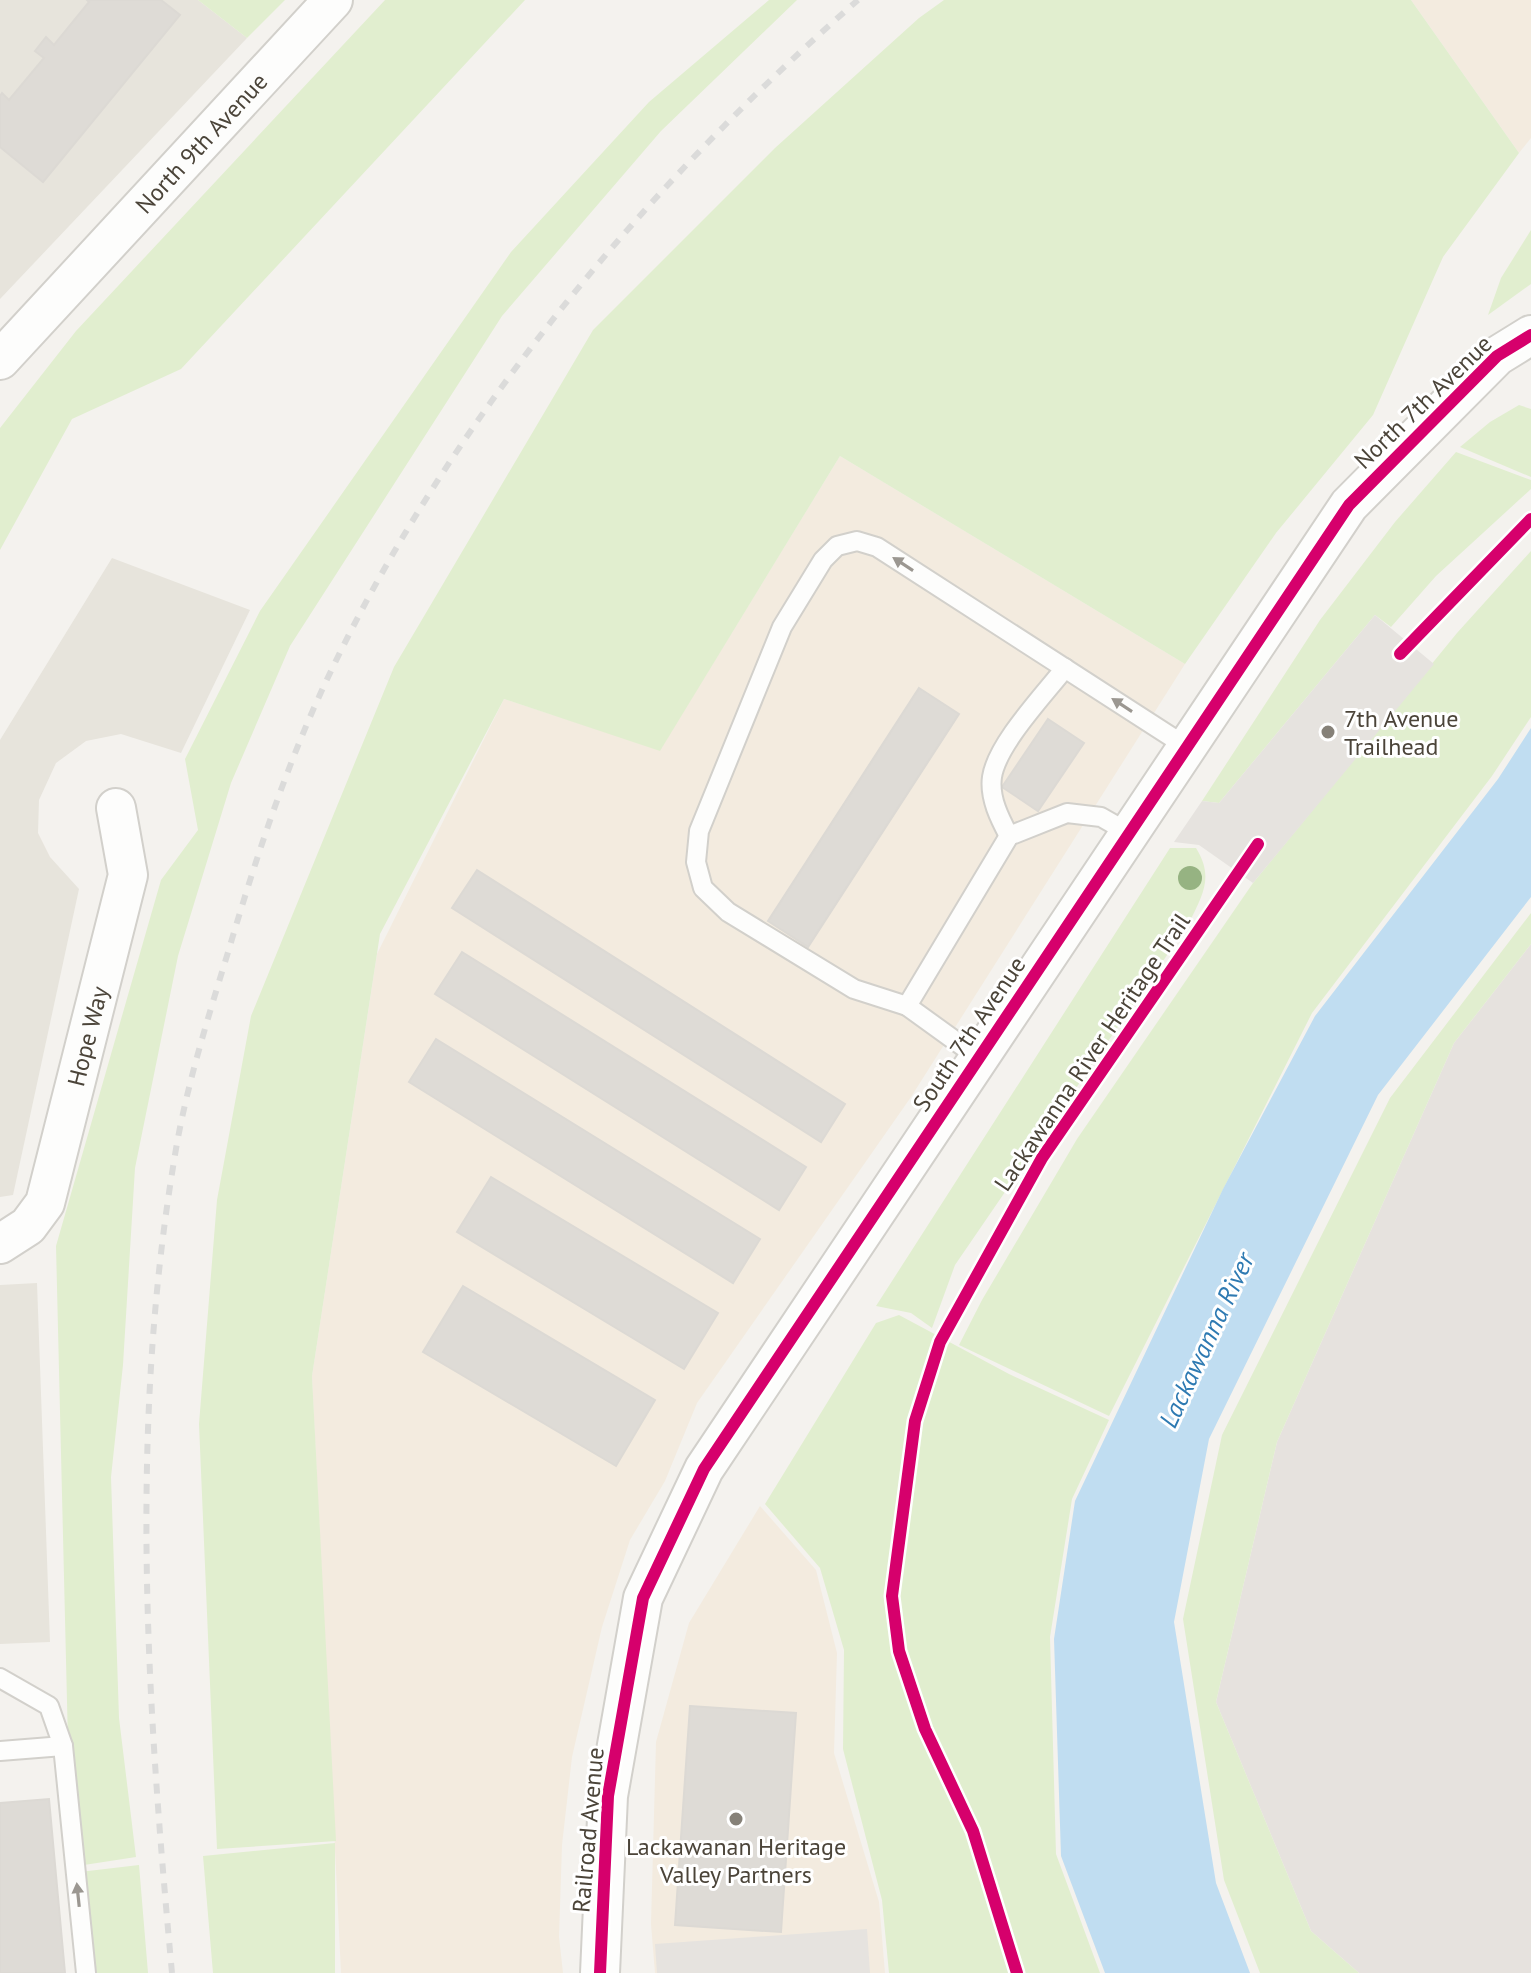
<svg xmlns="http://www.w3.org/2000/svg" width="1531" height="1973" viewBox="0 0 1531 1973" font-family="'PT Sans',sans-serif">
	<style>
		.residential { fill: #e7e4dc }
		.commercial { fill: #f3ebdf }
		.industrial { fill: #e6e2de }
		.green { fill: #e1eecf }
		.parking { fill: #e6e3df }
		.water { fill: #c0ddf1 }
		.building { fill: #dedbd6; stroke: #dcd9d4; stroke-width: 2 }
		.lines { fill: none; stroke-linecap: round; stroke-linejoin: round }
		.service-casing { stroke: #d2d0cb; stroke-width: 22 }
		.minor-casing { stroke: #d2d0cb; stroke-width: 42 }
		.service { stroke: #fdfdfc; stroke-width: 18 }
		.minor { stroke: #fdfdfc; stroke-width: 38 }
		.rail { stroke: #dbdbda; stroke-width: 6; stroke-dasharray: 10 10; stroke-linecap: butt }
		.cycleway-casing { stroke: #fff; stroke-width: 17 }
		.cycleway { stroke: #d6006c; stroke-width: 12 }
		.tree { fill: #96b382 }
		.oneway { fill: #9b9791 }
		.poi-dot { fill: #868178; stroke: #fff; stroke-width: 3 }
		.labels { text-anchor: middle; dominant-baseline: central; stroke-width: 6; stroke-linejoin: round; paint-order: stroke }
		.street-label { font-size: 24px; fill: #4b4439; stroke: #fff }
		.poi-label { font-size: 24px; fill: #4b4439; stroke: #fff; text-anchor: start }
		.water-label { font-size: 26px; font-style: italic; fill: #2e7ab2; stroke: #fff }
	</style>
	<rect width="100%" height="100%" fill="#f4f2ee"/>
	<g class="residential">
		<polygon points="0,0 198,0 247,38 0,299"/>
		<polygon points="112,558 250,610 181,753 121,734 86,741 56,763 39,800 38,833 50,857 79,889 13,1195 0,1197 0,740"/>
		<polygon points="37,1283 50,1642 0,1644 0,1285"/>
	</g>
	<g class="commercial">
		<polygon points="1411,0 1531,0 1531,138 1519,153"/>
		<polygon points="840,456 1185,664 911,1097 697,1403 665,1481 630,1540 602,1627 572,1757 562,1845 559,1937 563,1973 341,1973 312,1376 377,954 504,699 660,750"/>
		<polygon points="760,1506 816,1570 837,1653 834,1753 879,1902 885,1973 655,1973 651,1924 656,1742 689,1623"/>
	</g>
	<polygon class="industrial" points="1531,944 1531,1973 1359,1973 1311,1931 1216,1702 1277,1442 1454,1043"/>
	<g class="green">
		<polygon points="198,0 285,0 247,38"/>
		<polygon points="385,0 525,0 181,369 72,419 0,550 0,428 76,331"/>
		<polygon points="769,0 797,0 661,131 502,316 290,646 231,783 178,956 135,1168 123,1365 111,1477 119,1718 136,1857 71,1867 56,1246 161,880 198,830 185,759 260,611 511,252 649,102"/>
		<polygon points="944,0 1411,0 1519,153 1443,257 1373,415 1276,533 1185,664 840,456 660,751 504,699 380,934 312,1376 336,1841 217,1849 199,1424 217,1200 251,1016 394,667 593,330 775,148 919,18"/>
		<polygon points="1531,230 1531,284 1488,315 1501,278"/>
		<polygon points="1519,405 1531,409 1531,477 1460,447 1490,422"/>
		<polygon points="1456,452 1531,480 1531,489 1436,576 1391,627 1375,615 1219,803 1202,801 1320,620 1395,522"/>
		<polygon points="1531,551 1531,717 1492,776 1312,1013 1109,1416 959,1345 982,1300 1077,1139 1253,883 1457,633"/>
		<path d="M1170 848H1196C1214 877 1203 894 1189 923L955 1265 932 1328 911 1313 876 1306Z"/>
		<polygon points="1531,913 1531,944 1454,1043 1277,1442 1216,1702 1311,1931 1359,1973 1260,1973 1224,1880 1183,1619 1222,1435 1390,1098"/>
		<polygon points="899,1315 1009,1374 1109,1420 1072,1499 1050,1637 1056,1854 1100,1973 889,1973 882,1900 843,1749 844,1650 820,1568 765,1504 876,1323"/>
		<polygon points="335,1843 335,1973 213,1973 203,1856"/>
		<polygon points="139,1865 148,1973 81,1973 71,1873"/>
	</g>
	<g class="parking">
		<polygon points="1375,615 1434,664 1253,883 1199,845 1174,842 1202,801 1219,803"/>
		<polygon points="867,1929 870,1973 657,1973 655,1944"/>
	</g>
	<polygon class="water" points="1531,728 1531,897 1378,1095 1209,1439 1174,1622 1216,1883 1250,1973 1105,1973 1061,1856 1054,1639 1075,1501 1223,1189 1315,1016 1498,779"/>
	<g class="building">
		<polygon points="87,0 161,0 180,15 43,182 0,147 0,96 2,93 9,100 44,58 35,51 46,37 54,45 89,2"/>
		<polygon points="919,688 959,714 808,947 768,921"/>
		<polygon points="1048,719 1084,743 1038,811 1002,787"/>
		<polygon points="477,870 845,1104 821,1142 452,908"/>
		<polygon points="462,952 806,1167 779,1210 435,994"/>
		<polygon points="436,1039 760,1239 733,1283 409,1082"/>
		<polygon points="491,1177 718,1313 684,1369 457,1232"/>
		<polygon points="463,1286 655,1400 616,1466 423,1352"/>
		<polygon points="690,1706 796,1713 781,1932 675,1925"/>
		<polygon points="49,1799 65,1973 0,1973 0,1803"/>
	</g>
	<g class="lines">
		<defs>
			<g id="service">
				<path d="M1009 836C1000 819 989 798 992 777 997 744 1044 695 1065 668"/>
				<polyline points="907,1006 854,989 728,912 703,888 696,862 699,831 782,627 823,560 837,546 857,541 877,547 1187,747"/>
				<polyline points="979,1058 907,1006 1009,836 1067,813 1101,817 1129,833"/>
				<polyline points="0,1678 49,1706 63,1746 86,1973"/>
				<polyline points="0,1751 63,1746"/>
			</g>
			<g id="minor">
				<path id="s1" d="M0 360 333 0"/>
				<path id="s2" d="M0 1244 28 1226 45 1203 128 875 116 808"/>
				<polyline points="600,1973 608,1796 643,1598 704,1469 1349,505 1497,356 1531,335"/>
			</g>
		</defs>
		<use href="#service" class="service-casing"/>
		<use href="#minor" class="minor-casing"/>
		<use href="#service" class="service"/>
		<use href="#minor" class="minor"/>
		<path class="rail" d="M172 1973C147 1702 129 1431 174 1161 185 1090 208 1018 229 949 253 868 279 788 313 710 433 440 637 193 858 0"/>
		<defs>
			<g id="cycleway">
				<polyline points="1400,654 1531,519"/>
				<polyline points="600,1973 608,1796 643,1598 704,1469 1349,505 1497,356 1531,335"/>
				<polyline points="1017,1973 973,1831 925,1729 899,1651 892,1596 915,1421 940,1342 1042,1158 1258,844"/>
			</g>
		</defs>
		<use href="#cycleway" class="cycleway-casing"/>
		<use href="#cycleway" class="cycleway"/>
	</g>
	<circle class="tree" cx="1190" cy="878" r="12"/>
	<defs><path id="oneway-solid" d="M-6-.8H1V-3.2L6.5 0L1 3.2V.8H-6Z" transform="scale(2)"/></defs>
	<g class="oneway">
		<use href="#oneway-solid" transform="translate(903 564) rotate(-147)"/>
		<use href="#oneway-solid" transform="translate(1122 705) rotate(-147)"/>
		<use href="#oneway-solid" transform="translate(78 1895) rotate(-96)"/>
	</g>
	<g class="poi-dot">
		<circle cx="1328" cy="732" r="8"/>
		<circle cx="736" cy="1819" r="8"/>
	</g>
	<g class="labels">
		<g class="street-label">
			<text stroke="none"><textPath href="#s1" startOffset="296">North 9th Avenue</textPath></text>
			<text transform="translate(1423 402) rotate(-44)">North 7th Avenue</text>
			<text transform="translate(969 1034) rotate(-56)">South 7th Avenue</text>
			<text stroke="none"><textPath href="#s2" startOffset="234">Hope Way</textPath></text>
			<text transform="translate(1092 1052) rotate(-56)">Lackawanna River Heritage Trail</text>
			<text transform="translate(588 1830) rotate(-85)">Railroad Avenue</text>
		</g>
		<g class="poi-label">
			<text x="1344" y="718">7th Avenue<tspan x="1344" dy="28">Trailhead</tspan></text>
			<text x="736" y="1846" text-anchor="middle">Lackawanan Heritage<tspan x="736" dy="28">Valley Partners</tspan></text>
		</g>
		<g class="water-label">
			<text transform="translate(1206 1340) rotate(-65)">Lackawanna River</text>
		</g>
	</g>
</svg>
